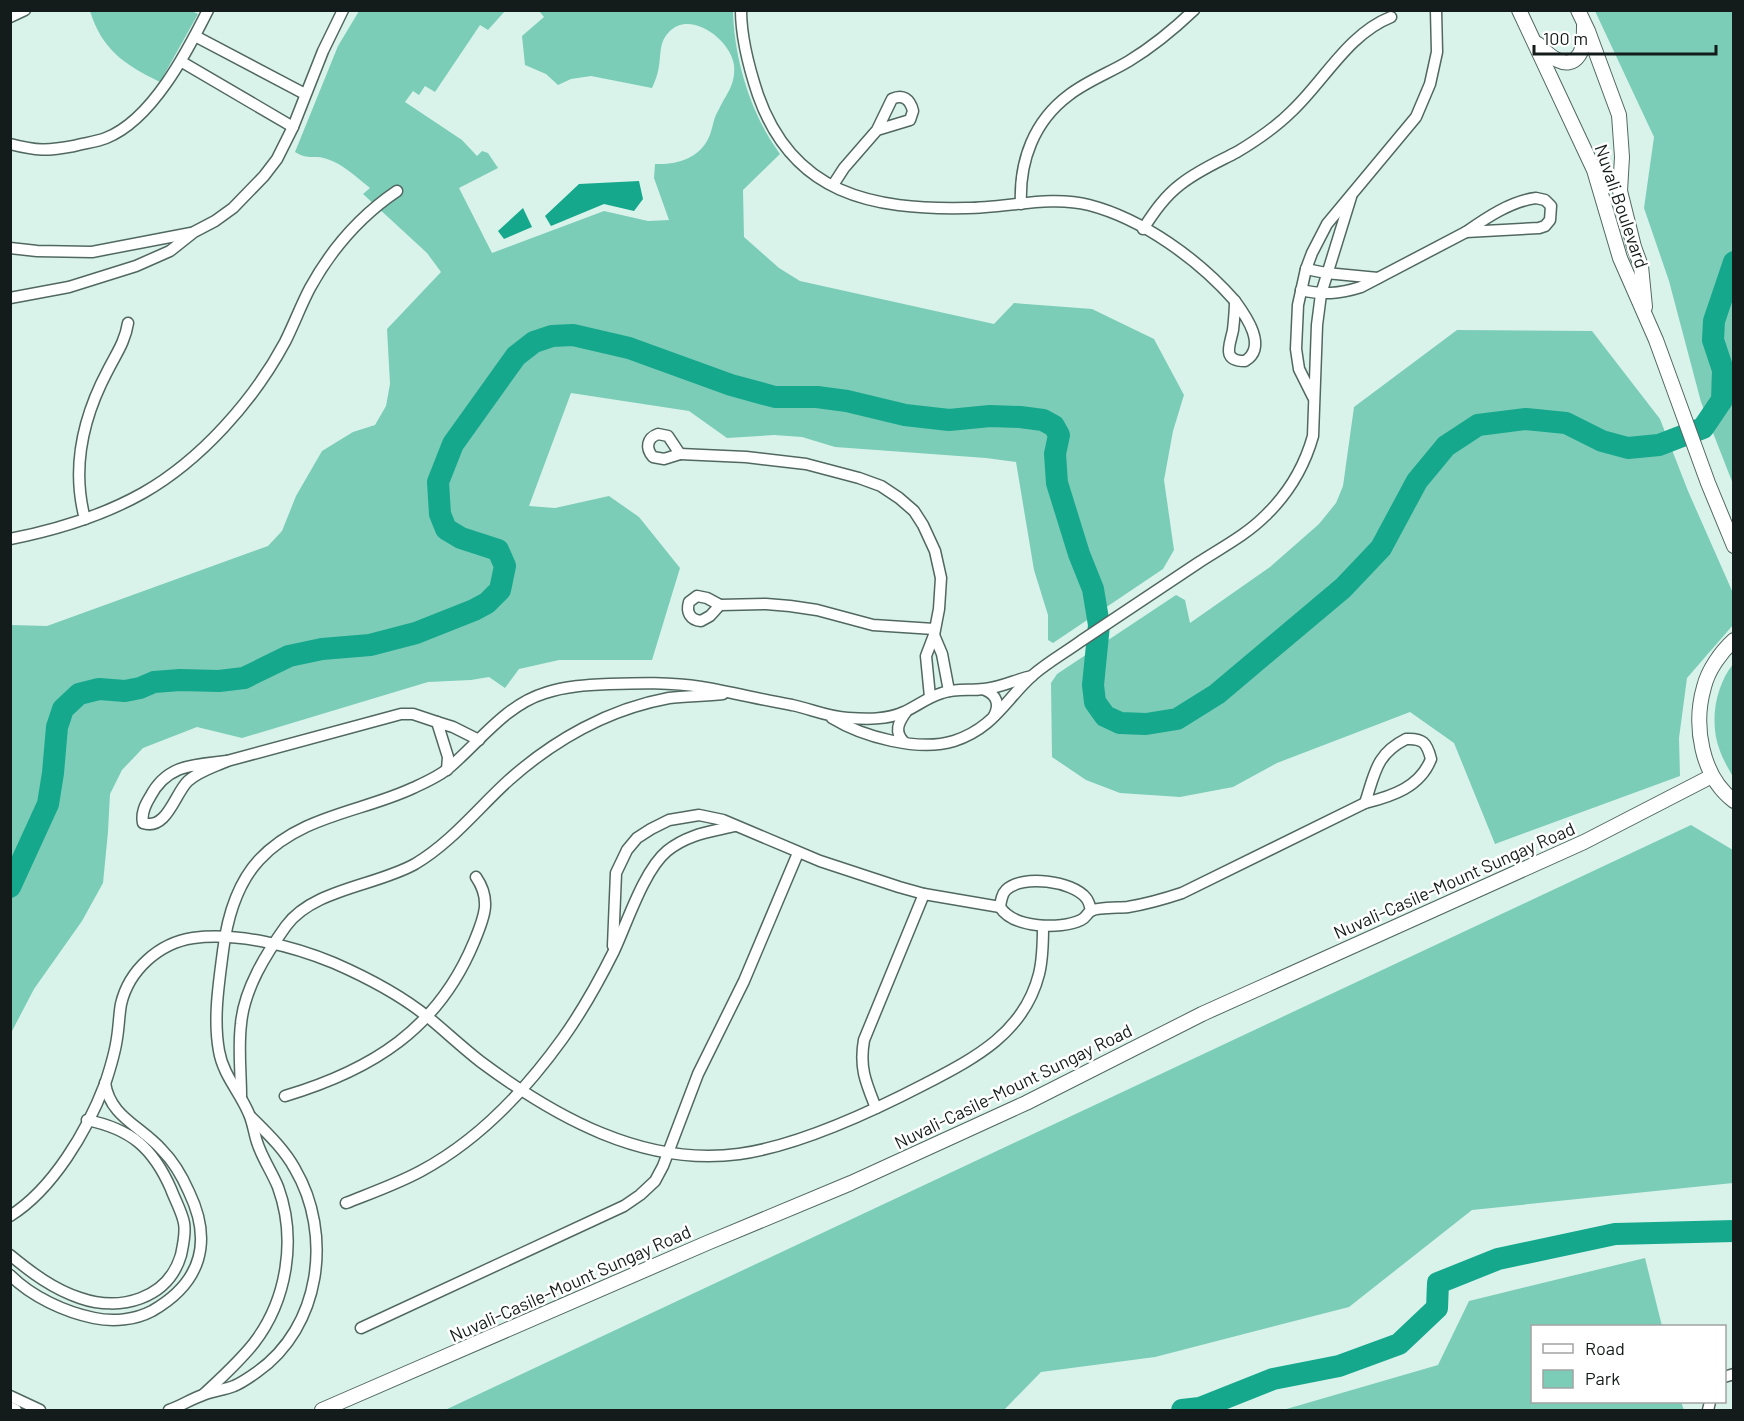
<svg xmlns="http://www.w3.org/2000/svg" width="1744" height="1421" viewBox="0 0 1744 1421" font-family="Barlow,sans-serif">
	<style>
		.green { fill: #7bcdb7 }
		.water { fill: #15a88d }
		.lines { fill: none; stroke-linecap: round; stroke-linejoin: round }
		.river { stroke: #15a88d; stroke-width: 22 }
		.street-casing { stroke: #516861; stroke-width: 13 }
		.secondary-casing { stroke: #516861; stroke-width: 16 }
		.street { stroke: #fff; stroke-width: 10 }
		.secondary { stroke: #fff; stroke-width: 14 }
		.labels { text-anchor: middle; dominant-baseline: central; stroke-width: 5; stroke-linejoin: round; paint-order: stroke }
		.street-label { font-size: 18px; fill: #131c1a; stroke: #fff }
	</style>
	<rect width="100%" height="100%" fill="#d9f3eb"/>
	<g class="green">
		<path d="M192 11 198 14 160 82C125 65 102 50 90 11Z"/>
		<path d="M359 11H505L488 30 480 25 435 92 425 86 419 95 413 91 405 102 462 140 477 156 482 151 488 153 498 168 459 188 492 253 604 211 648 221 669 220 654 178 655 164C677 165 700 158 709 137 713 128 713 119 718 111 726 94 736 85 734 65 731 40 690 9 669 32 659 42 661 53 659 66 658 74 655 81 652 88L591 76 571 79 558 85 546 74 525 65 522 36 544 17 539 11H733C734 59 751 115 780 154L743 190 744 237 779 268 800 281 994 324 1014 303 1092 309 1154 339 1184 395 1173 431 1164 480 1174 550 1163 569 1053 643 1048 640V615L1034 570 1016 462 986 458 835 447 802 437 774 435 727 438 689 411 571 393 529 506 555 508 609 496 639 517 680 568 652 660H559L519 669 505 688 489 677 471 680 428 682 242 738 197 727 143 748 122 770 110 794 108 832 103 883 82 921 34 989 11 1033V625L47 626 268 546 282 531 296 496 322 451 353 432 375 425 386 406 390 384 387 329 441 272 427 253 363 194 370 188C356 177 343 164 327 159 313 154 310 161 295 152L338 46Z"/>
		<polygon points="1595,11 1733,11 1733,484 1701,402 1669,281 1644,208 1654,137"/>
		<polygon points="1457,330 1592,331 1660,419 1688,491 1733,593 1733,625 1687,678 1679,738 1680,776 1495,844 1454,743 1410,712 1277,763 1233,787 1180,797 1120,793 1086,780 1052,757 1051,683 1057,674 1176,595 1185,600 1190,623 1270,567 1319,524 1336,503 1343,486 1354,407"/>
		<path d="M1733 664V777C1729 769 1723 760 1720 751 1709 723 1715 687 1733 664Z"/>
		<polygon points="1691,825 1733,850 1733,1183 1472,1210 1349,1307 1155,1357 1041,1372 1004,1410 445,1410"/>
		<polygon points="1645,1258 1662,1326 1532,1326 1532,1402 1681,1402 1684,1410 1283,1410 1438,1365 1469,1301"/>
	</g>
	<g class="water">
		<polygon points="639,181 643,199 634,211 604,204 551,226 545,216 579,184"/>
		<polygon points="523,208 532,227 504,239 498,231"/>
	</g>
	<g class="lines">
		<g class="river">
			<polyline points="10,887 48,804 53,773 57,727 63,709 79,694 99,689 125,691 140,688 154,682 180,680 219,681 244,678 289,656 322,649 370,645 416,633 474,610 487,603 500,590 505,566 498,550 461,538 446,529 440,514 438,482 453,444 516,356 534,342 552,336 573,335 629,348 731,385 775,397 817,397 847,401 905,415 949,420 990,416 1020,417 1043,420 1054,426 1059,435 1055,454 1057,483 1079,554 1093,589 1099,625 1093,685 1095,702 1105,716 1120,723 1146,724 1177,719 1217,694 1343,588 1381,548 1417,481 1446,446 1478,425 1526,419 1566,423 1602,441 1628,448 1659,445 1703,428 1722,400 1723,370 1713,340 1714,321 1734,262"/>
			<polyline points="1182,1410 1200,1408 1273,1379 1339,1366 1399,1344 1437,1308 1438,1283 1498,1259 1615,1234 1734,1231"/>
		</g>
		<defs>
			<g id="street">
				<path d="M741 10C741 39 749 68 758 95 793 194 871 210 967 208 1007 208 1050 195 1089 205 1143 219 1199 260 1235 301"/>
				<polyline points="10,17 25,10"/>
				<polyline points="195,36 305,94"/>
				<polyline points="182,62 293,127"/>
				<path d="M10 144C37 151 47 151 74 146 85 143 96 142 106 138 152 120 187 52 208 10"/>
				<path d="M833 185 844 168 877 130 892 99C903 94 910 99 913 111L910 120 877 130"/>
				<path d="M1536 198 1545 200 1551 206 1550 220 1545 226 1539 228 1466 232C1486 218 1511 201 1536 198Z"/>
				<path d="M1021 204C1019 161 1034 121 1069 95 1087 81 1109 73 1129 61 1152 47 1174 29 1194 10"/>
				<path d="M1143 229C1154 212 1165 196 1181 184 1199 170 1218 162 1237 152 1257 140 1276 127 1292 111 1324 81 1348 34 1391 17"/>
				<polyline points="10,248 37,251 92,252 191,233"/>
				<polyline points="1306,269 1326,273 1378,278"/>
				<path d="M1301 290C1323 295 1339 294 1361 287L1466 232"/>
				<polyline points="10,298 69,287 136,266 170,251 194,232 215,221 233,208 264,176 277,159 293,127 323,51 343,10"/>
				<path d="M1235 301C1246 316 1268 347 1245 361 1221 361 1230 345 1233 330 1234 321 1235 311 1235 301Z"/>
				<polyline points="1313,397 1299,369 1296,349 1298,305 1306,269 1312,253 1327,224 1416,117 1430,84 1437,52 1436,10"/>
				<path d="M658 434 668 436 680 454 664 459 653 457C645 448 647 438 658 434Z"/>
				<polyline points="680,454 746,457 806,464 859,478 881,486 899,498 914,511 923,525 935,551 941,578 939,609 934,635 926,656 930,697"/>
				<path d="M85 519C71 467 83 417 108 370 116 354 125 342 128 323"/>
				<path d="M10 539C56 530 102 516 143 493 201 460 254 400 285 342 294 324 301 305 310 288 332 248 360 216 397 191"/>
				<path d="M697 596 707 598 720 605 710 616 701 621C690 620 686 612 689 602Z"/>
				<polyline points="720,605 766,604 790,606 817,610 873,625 934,629"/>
				<polyline points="934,635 942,654 949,691"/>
				<path d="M985 690C997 695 1000 705 994 716"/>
				<path d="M832 718C863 737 919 752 954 741 994 728 1005 700 1033 675 1048 662 1066 652 1081 641 1120 615 1159 589 1198 563 1221 548 1246 535 1265 516 1289 493 1304 468 1313 436L1317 325 1321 294 1351 197"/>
				<path d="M1406 739C1423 738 1427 743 1431 759 1420 787 1393 796 1365 803 1375 773 1376 754 1406 739Z"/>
				<path d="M904 742C894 732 898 723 906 712"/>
				<path d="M227 761C214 767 199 771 188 781 175 793 167 831 143 823 141 813 145 805 150 797 167 764 194 765 227 761Z"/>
				<polyline points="227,761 401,714 413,714 437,722"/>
				<polyline points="447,770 448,757 437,722 453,727 479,740"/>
				<path d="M1091 911C1090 906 1089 901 1086 898 1073 881 1022 874 1006 890 1002 894 1001 900 1000 907 1013 928 1060 930 1081 920 1086 918 1087 913 1091 911 1097 907 1120 908 1128 907 1146 904 1164 899 1182 893L1365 803"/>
				<polyline points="613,946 616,873 627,850 637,838 651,829 669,820 699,815 723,820 820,861 899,887 924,894 1000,907"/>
				<path d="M241 1096C241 1072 238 1048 241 1024 244 989 266 954 286 926 313 889 376 886 415 864 452 842 478 808 509 780 554 740 609 709 669 698 686 696 705 696 723 694"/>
				<path d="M285 1096C372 1070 438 1029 474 942 484 918 492 900 476 877"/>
				<path d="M876 1108C866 1083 859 1068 864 1040L924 894"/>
				<path d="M346 1203C371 1193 397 1184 421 1171 479 1140 525 1091 563 1038 583 1010 599 981 614 951 627 923 644 870 667 851 688 834 710 832 735 826"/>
				<path d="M10 1216C53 1189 87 1131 105 1084 110 1069 115 1053 117 1038 119 1026 119 1015 121 1004 129 970 159 943 193 938 238 932 293 946 334 963 366 977 401 995 429 1018 446 1032 463 1048 481 1062 555 1117 644 1167 739 1154 797 1146 873 1111 925 1084 975 1058 1024 1033 1039 974 1043 958 1043 942 1043 926"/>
				<path d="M10 1255C32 1273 53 1289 80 1298 120 1312 168 1299 181 1255 183 1245 186 1233 184 1223 182 1212 175 1200 171 1189 153 1148 131 1129 87 1120"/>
				<path d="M10 1275C32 1297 65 1312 94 1318 113 1322 135 1320 152 1311 201 1283 213 1242 189 1192 182 1176 174 1162 162 1150 141 1126 110 1117 105 1083"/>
				<polyline points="361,1328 624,1206 640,1195 655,1181 663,1166 698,1074 744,981 798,853"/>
				<polyline points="1724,1377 1734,1374"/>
				<path d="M204 1394C221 1378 239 1362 254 1343 287 1300 297 1239 278 1187 272 1172 262 1158 257 1142 254 1133 253 1123 249 1114 240 1092 223 1075 219 1051 213 1018 219 983 223 951 227 919 237 884 259 860 301 815 362 812 413 788 426 782 440 776 450 767 480 741 506 705 545 693 566 686 587 685 609 684 639 683 671 682 701 687 732 692 762 700 792 705 811 709 828 717 848 718 866 719 887 720 904 712 917 706 928 697 942 693 956 688 970 691 984 689 1000 688 1017 679 1032 676"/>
				<polyline points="10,1396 40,1410"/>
				<polyline points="10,1407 16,1410"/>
				<path d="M169 1410C181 1406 191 1399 203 1395 212 1391 224 1390 234 1386 241 1383 250 1377 257 1372 321 1327 333 1234 295 1169 284 1149 267 1133 251 1117"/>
				<polyline points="1708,1410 1710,1402"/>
			</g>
			<g id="secondary">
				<polyline points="1519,10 1594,170 1620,258 1656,340 1708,483 1734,546"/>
				<polyline points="1578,10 1588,31 1619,115 1622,157 1620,191 1634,247 1641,266 1645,307"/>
				<path d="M1538 44C1547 54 1567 73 1579 55 1584 48 1584 35 1584 26"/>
				<path d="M1734 640C1721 652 1708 670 1704 687 1693 725 1701 776 1734 801"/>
				<polyline points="322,1410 707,1243 851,1183 1026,1103 1202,1014 1584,842 1712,776"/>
			</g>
		</defs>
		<use href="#street" class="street-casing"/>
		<use href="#secondary" class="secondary-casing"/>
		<use href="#street" class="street"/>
		<use href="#secondary" class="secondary"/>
	</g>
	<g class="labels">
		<g class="street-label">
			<text transform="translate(1622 206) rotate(71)">Nuvali Boulevard</text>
			<text transform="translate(1454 880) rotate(-24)">Nuvali-Casile-Mount Sungay Road</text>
			<text transform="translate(1013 1086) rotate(-26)">Nuvali-Casile-Mount Sungay Road</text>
			<text transform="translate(570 1283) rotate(-24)">Nuvali-Casile-Mount Sungay Road</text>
		</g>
	</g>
	<rect width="1744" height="1421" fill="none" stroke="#131c1a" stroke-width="24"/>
	<rect x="1531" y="1325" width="195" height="78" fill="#ffffff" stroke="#a1a4a3" stroke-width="1.5"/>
	<rect x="1543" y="1344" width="30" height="9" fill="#ffffff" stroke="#a1a4a3" stroke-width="1.5"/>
	<text x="1585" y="1355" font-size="18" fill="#131c1a">Road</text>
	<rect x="1543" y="1370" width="30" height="18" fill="#7bcdb7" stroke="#a1a4a3" stroke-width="1.5"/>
	<text x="1585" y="1385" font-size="18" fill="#131c1a">Park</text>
	<path d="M1534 45v9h182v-9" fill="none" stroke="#131c1a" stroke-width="3"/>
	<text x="1543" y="45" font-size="18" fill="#131c1a" stroke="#ffffff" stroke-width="4.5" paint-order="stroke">100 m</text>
</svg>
